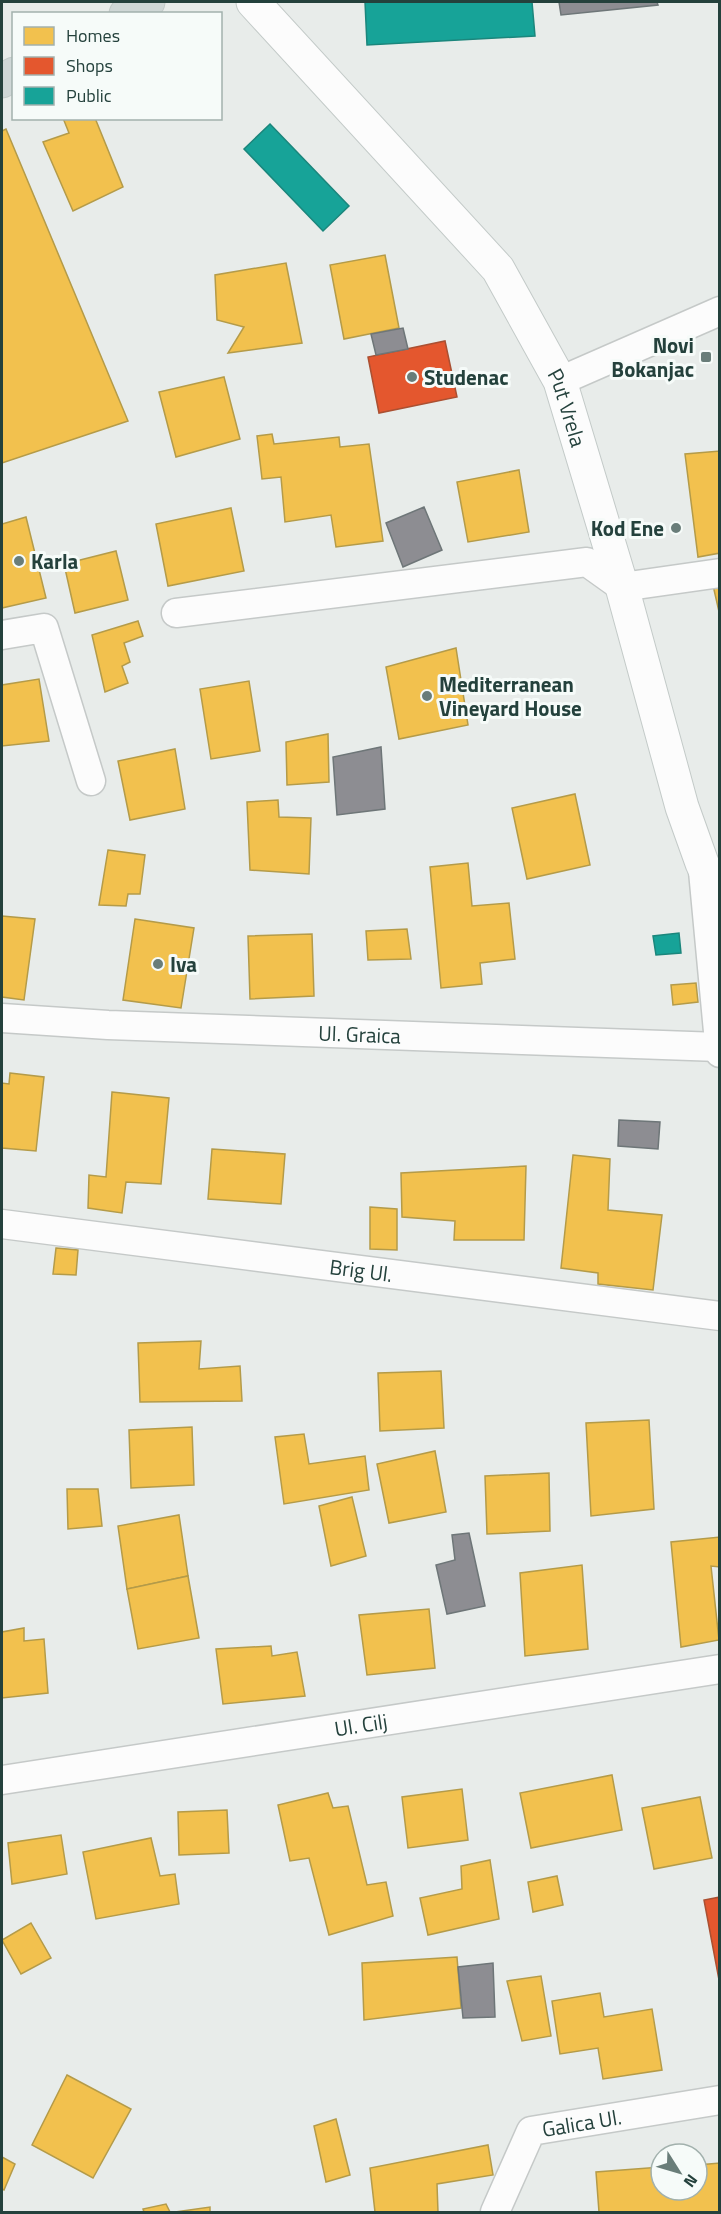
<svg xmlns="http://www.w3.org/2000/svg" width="721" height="2214" viewBox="0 0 721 2214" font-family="'Titillium Web',sans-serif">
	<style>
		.homes { fill: #f2c14e; stroke: #b49b49; stroke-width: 1.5 }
		.shops { fill: #e4572e; stroke: #aa5032; stroke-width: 1.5 }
		.public { fill: #17a398; stroke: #1b867c; stroke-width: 1.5 }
		.industry { fill: #8d8d92; stroke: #6e7678; stroke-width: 1.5 }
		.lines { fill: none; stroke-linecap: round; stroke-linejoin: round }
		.minor-casing { stroke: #c5c9c8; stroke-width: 31 }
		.secondary-casing { stroke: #c3cac8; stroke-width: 35 }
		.primary-casing { stroke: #c3cbc9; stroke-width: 35 }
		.minor { stroke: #fcfcfc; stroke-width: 28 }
		.secondary { stroke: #fcfcfc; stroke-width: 33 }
		.primary { stroke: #cfd7d6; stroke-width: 33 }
		.poi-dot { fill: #697d79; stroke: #f6fbf9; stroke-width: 2 }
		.labels { text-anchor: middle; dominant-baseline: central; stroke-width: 6; stroke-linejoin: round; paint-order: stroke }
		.poi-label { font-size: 21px; font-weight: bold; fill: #24413c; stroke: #f6fbf9; text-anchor: start }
		.street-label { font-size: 21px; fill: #24413c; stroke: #f6fbf9 }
	</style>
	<rect width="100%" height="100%" fill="#e8ecea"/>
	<g class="homes">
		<polygon points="63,118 95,118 123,187 73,211 43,142 69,133"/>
		<polygon points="6,129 128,421 2,463 2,131"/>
		<polygon points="385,255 399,328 344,339 330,265"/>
		<polygon points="286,263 302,343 228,353 244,327 217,320 215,275"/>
		<polygon points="224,377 240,439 176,457 159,392"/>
		<polygon points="272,434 274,444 339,437 340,447 369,444 383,541 336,547 331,515 285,522 281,477 262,479 257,436"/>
		<polygon points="720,451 720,553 698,557 685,454"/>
		<polygon points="519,470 529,532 468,542 457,482"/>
		<polygon points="231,508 244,571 168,586 156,524"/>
		<polygon points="26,517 46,598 2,608 2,524"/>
		<polygon points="116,551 128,600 75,613 64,564"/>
		<polygon points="720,580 720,616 712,581"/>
		<polygon points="138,621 143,636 124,643 130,662 122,666 128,683 105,692 92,635"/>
		<polygon points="456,648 468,725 399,739 386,667"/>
		<polygon points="39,679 49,741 2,746 2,685"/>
		<polygon points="249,681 260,751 211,759 200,689"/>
		<polygon points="328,734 329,782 287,785 286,742"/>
		<polygon points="175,749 185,809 130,820 118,761"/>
		<polygon points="575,794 590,865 527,879 512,808"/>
		<polygon points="278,800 279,817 311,818 309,874 250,870 247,802"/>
		<polygon points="108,850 145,855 140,894 128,894 126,906 99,905"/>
		<polygon points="468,863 472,906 509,903 515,959 480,963 482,984 441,988 430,867"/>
		<polygon points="2,916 35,919 24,1000 2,997"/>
		<polygon points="135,919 194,928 181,1008 123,1000"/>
		<polygon points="407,929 411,959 368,960 366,931"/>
		<polygon points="312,934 314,996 250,999 248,936"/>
		<polygon points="696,983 698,1002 673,1005 671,985"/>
		<polygon points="10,1073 44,1077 36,1151 2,1148 2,1083 9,1084"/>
		<polygon points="112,1092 169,1098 161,1184 126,1182 122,1213 88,1208 89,1175 106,1177"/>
		<polygon points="212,1149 285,1154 281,1204 208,1199"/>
		<polygon points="573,1155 610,1159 608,1210 662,1215 653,1290 598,1284 598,1273 561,1268"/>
		<polygon points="526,1166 524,1240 454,1240 455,1221 402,1217 401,1173"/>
		<polygon points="370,1207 397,1209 397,1250 370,1249"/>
		<polygon points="56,1248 78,1250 76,1275 53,1274"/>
		<polygon points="201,1341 199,1369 240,1366 242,1401 140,1402 138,1343"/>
		<polygon points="441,1371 444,1428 380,1431 378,1373"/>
		<polygon points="649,1420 654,1509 591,1516 586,1423"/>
		<polygon points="192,1427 194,1485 131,1488 129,1430"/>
		<polygon points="304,1434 309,1464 365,1456 369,1490 284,1504 275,1437"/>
		<polygon points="435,1451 446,1512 389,1523 377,1464"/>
		<polygon points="549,1473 550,1531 487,1534 485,1476"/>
		<polygon points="67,1489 98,1489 102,1526 68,1529"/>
		<polygon points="352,1497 366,1556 331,1566 319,1506"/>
		<polygon points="179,1515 188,1576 127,1589 118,1526"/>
		<polygon points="720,1537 720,1567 711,1566 719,1640 681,1647 671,1542"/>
		<polygon points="582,1565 588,1649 525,1656 520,1573"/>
		<polygon points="188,1576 199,1638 138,1649 127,1589"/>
		<polygon points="429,1609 435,1668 367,1675 359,1615"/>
		<polygon points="24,1628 24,1641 44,1639 48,1693 2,1698 2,1632"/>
		<polygon points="271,1646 272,1656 297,1652 305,1696 223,1704 216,1649"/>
		<polygon points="612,1775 622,1830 531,1848 520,1793"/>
		<polygon points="462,1789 468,1840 408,1848 402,1797"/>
		<polygon points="328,1793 333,1808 348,1806 367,1885 386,1882 393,1916 329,1935 309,1858 290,1861 278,1805"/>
		<polygon points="700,1797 712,1858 654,1869 642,1808"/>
		<polygon points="227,1810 229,1853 179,1855 178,1812"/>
		<polygon points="61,1835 67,1874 12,1884 8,1843"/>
		<polygon points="151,1838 160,1876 175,1874 179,1904 96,1919 83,1852"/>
		<polygon points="490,1860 499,1919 428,1935 420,1898 462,1889 461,1866"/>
		<polygon points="557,1876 563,1905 533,1912 528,1882"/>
		<polygon points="31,1923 51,1958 21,1974 2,1940"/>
		<polygon points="457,1957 461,2008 364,2020 362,1963"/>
		<polygon points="541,1976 551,2036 522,2041 507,1981"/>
		<polygon points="600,1993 604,2017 652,2009 662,2070 603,2079 598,2048 560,2054 552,2001"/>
		<polygon points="67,2075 131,2109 93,2178 32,2145"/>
		<polygon points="336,2119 350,2175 326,2182 314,2126"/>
		<polygon points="488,2145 493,2175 437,2184 438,2212 375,2212 370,2168"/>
		<polygon points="2,2157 15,2164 4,2190 2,2189"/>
		<polygon points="720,2163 720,2212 599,2212 596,2172 661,2167 661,2190 697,2190 697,2165"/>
		<polygon points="166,2204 170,2212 144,2212 143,2209"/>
		<polygon points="210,2207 210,2212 175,2212"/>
	</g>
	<g class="shops">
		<polygon points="445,341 457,397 379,413 368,357"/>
		<polygon points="720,1897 720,1985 704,1900"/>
	</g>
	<g class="public">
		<polygon points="365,2 532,2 535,36 367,45"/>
		<polygon points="270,124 349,206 323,231 244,149"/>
		<polygon points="679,933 681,953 656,955 653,936"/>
	</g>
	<g class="industry">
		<polygon points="559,2 657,2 658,5 561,15"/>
		<polygon points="403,328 408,349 376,355 371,334"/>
		<polygon points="424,507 442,550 403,567 386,523"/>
		<polygon points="381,747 385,809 337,815 333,757"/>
		<polygon points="619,1120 660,1122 658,1149 618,1146"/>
		<polygon points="469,1533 485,1606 447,1614 436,1565 455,1560 452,1535"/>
		<polygon points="493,1963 495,2017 463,2018 458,1967"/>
	</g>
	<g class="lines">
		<defs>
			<g id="minor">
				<polyline points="560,381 720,311"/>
				<polyline points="176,613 587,562 622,587 720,573"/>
				<polyline points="2,635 44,628 91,781"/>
				<polyline points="703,871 720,1053"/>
				<path id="s1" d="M2 1018 108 1025 719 1047"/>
				<path id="s2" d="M2 1224 720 1316"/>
				<path id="s3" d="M2 1780 720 1669"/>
				<path id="s4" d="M495 2212 531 2131 720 2100"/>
			</g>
			<g id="secondary">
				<path id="s5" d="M253 2 498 269 560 381 622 587 682 807 702 863 720 902"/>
			</g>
			<g id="primary">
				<polyline points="126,14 148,2"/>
				<polyline points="2,81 14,74"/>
			</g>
		</defs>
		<use href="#minor" class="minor-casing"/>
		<use href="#secondary" class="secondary-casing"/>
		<use href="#primary" class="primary-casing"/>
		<use href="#minor" class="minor"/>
		<use href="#secondary" class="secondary"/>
		<use href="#primary" class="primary"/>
	</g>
	<g class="poi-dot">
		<rect x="700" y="351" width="12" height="12" rx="3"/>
		<circle cx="412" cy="377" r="6"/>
		<circle cx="676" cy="528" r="6"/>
		<circle cx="19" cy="561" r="6"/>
		<circle cx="427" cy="696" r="6"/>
		<circle cx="158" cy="964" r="6"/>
	</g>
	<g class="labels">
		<g class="poi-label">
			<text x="694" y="345" text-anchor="end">Novi<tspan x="694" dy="24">Bokanjac</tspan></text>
			<text x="424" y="377">Studenac</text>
			<text x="664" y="528" text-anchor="end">Kod Ene</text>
			<text x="31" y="561">Karla</text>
			<text x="439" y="684">Mediterranean<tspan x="439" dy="24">Vineyard House</tspan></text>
			<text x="170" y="964">Iva</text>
		</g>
		<g class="street-label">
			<text stroke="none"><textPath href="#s5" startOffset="518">Put Vrela</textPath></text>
			<text stroke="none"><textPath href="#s1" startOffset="358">Ul. Graica</textPath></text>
			<text stroke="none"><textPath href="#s2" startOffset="362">Brig Ul.</textPath></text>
			<text stroke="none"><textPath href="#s3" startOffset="363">Ul. Cilj</textPath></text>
			<text stroke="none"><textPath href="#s4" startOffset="140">Galica Ul.</textPath></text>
		</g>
	</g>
	<rect width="721" height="2214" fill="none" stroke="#24413c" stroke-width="6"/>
	<rect x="12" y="12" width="210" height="108" fill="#f6fbf9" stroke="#a2b1ad" stroke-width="1.5"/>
	<rect x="24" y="27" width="30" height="18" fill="#f2c14e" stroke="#a2b1ad" stroke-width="1.5"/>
	<text x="66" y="42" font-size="18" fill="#24413c">Homes</text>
	<rect x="24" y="57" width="30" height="18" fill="#e4572e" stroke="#a2b1ad" stroke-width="1.5"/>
	<text x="66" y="72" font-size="18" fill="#24413c">Shops</text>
	<rect x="24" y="87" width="30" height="18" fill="#17a398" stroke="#a2b1ad" stroke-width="1.5"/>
	<text x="66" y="102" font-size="18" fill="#24413c">Public</text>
	<g transform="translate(679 2172) rotate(127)"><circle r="28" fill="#f6fbf9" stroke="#a2b1ad" stroke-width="1.5"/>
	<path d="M0-4.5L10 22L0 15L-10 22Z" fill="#697d79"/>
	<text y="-9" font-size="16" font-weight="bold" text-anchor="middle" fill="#24413c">N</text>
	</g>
</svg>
